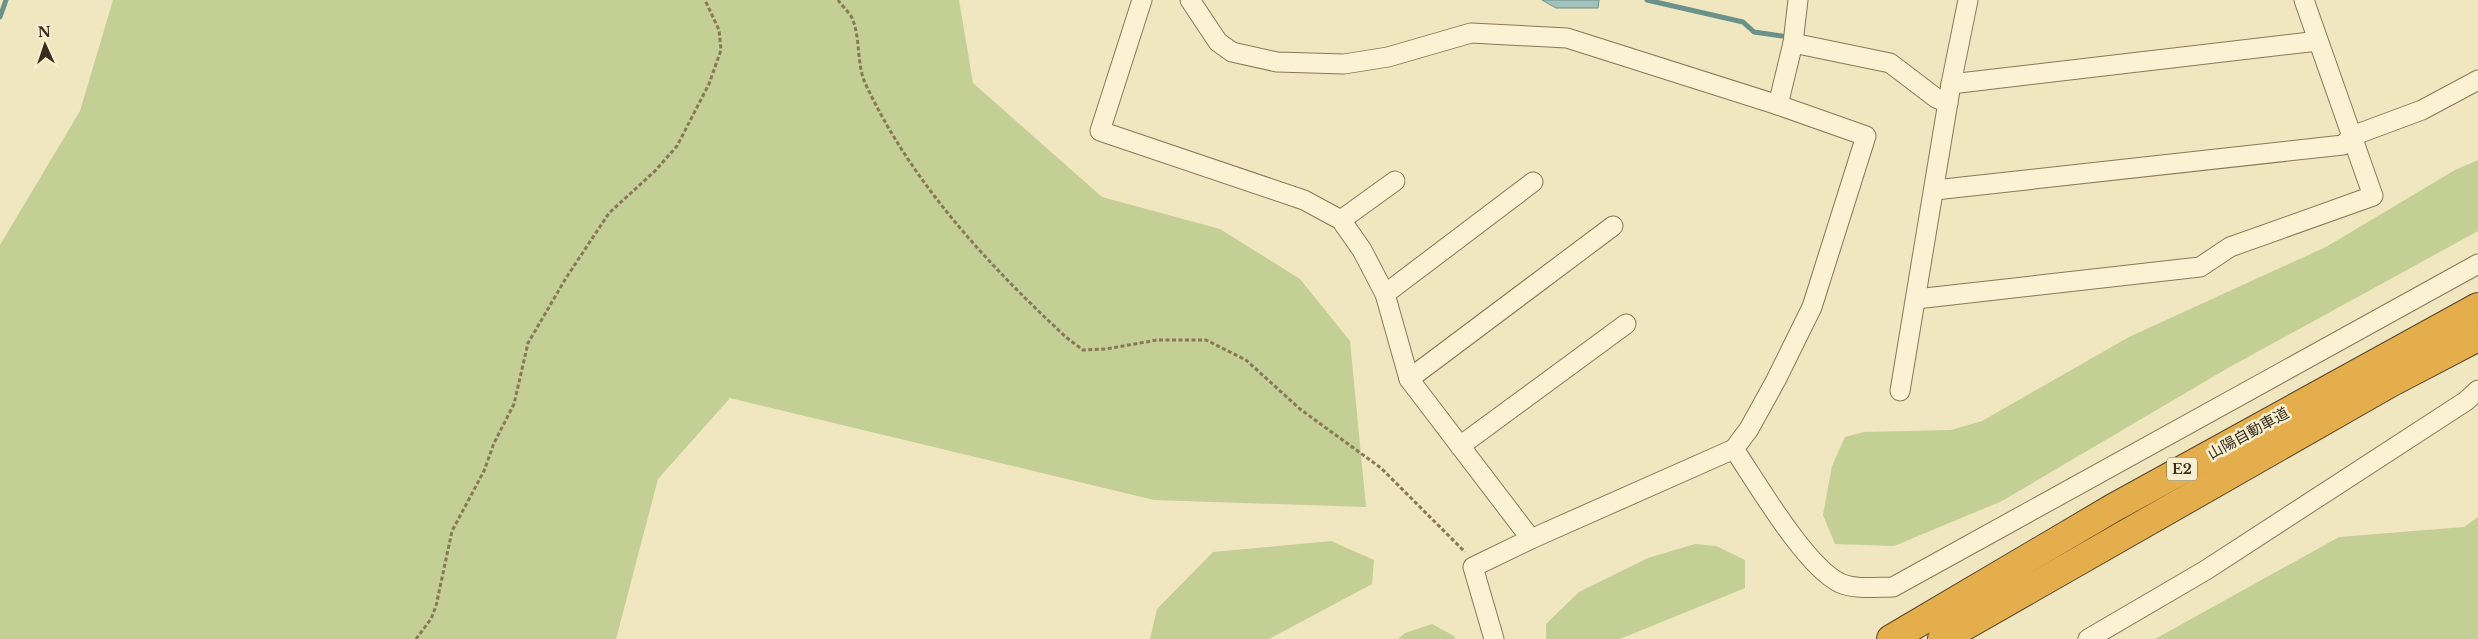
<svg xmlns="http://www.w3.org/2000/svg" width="2478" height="639" viewBox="0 0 2478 639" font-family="'Libre Baskerville','Noto Sans JP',serif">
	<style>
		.green { fill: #c3cf94 }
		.water { fill: #a3c2bc; stroke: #6a918a }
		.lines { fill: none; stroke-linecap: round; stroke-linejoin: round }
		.stream { stroke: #6a918a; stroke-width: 5 }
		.minor-casing { stroke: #8a7757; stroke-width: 21 }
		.motorway-casing { stroke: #58442c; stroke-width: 30 }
		.path { stroke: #8a7757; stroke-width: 3; stroke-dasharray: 4 2.5; stroke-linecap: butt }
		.minor { stroke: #fbf2d4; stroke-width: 19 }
		.motorway { stroke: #e5ae4c; stroke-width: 28 }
		.labels { text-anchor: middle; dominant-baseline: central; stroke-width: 5; stroke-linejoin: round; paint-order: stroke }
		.shield { fill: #f7efd0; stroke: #726752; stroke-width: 1 }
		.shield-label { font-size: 14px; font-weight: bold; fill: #392d1c }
		.street-label { font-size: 15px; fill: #392d1c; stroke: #f7efd0 }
	</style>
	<rect width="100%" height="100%" fill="#f0e6c0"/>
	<g class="green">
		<polygon points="113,0 959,0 973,83 1102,197 1220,229 1300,279 1350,341 1366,507 1154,500 730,398 658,479 616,639 0,639 0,245 80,111"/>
		<polygon points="2478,160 2478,231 2228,368 2002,501 1894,546 1835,544 1823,515 1832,466 1845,437 1864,432 1951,430 1982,421 2129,337 2326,247 2455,170"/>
		<polygon points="2478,517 2478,639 2155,639 2339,537 2464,527"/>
		<polygon points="1331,541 1374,560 1372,584 1269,639 1150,639 1157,609 1213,552"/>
		<polygon points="1695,544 1716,546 1745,560 1745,588 1620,639 1546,639 1546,624 1579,592 1648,558"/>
		<polygon points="1432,624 1454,636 1456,639 1398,639 1405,633"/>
	</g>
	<polygon class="water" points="1542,0 1599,0 1598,8 1556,8"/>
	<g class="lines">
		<g class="stream">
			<polyline points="1647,0 1743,22 1754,32 1782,36"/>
			<polyline points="0,17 6,0"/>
		</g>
		<defs>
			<g id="minor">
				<polyline points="1142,0 1100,131 1304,200 1341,220 1362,250 1385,294 1409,379 1531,539"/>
				<polyline points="1190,0 1218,42 1232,52 1277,62 1344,64 1388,57 1471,33 1567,38 1778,105 1866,136 1812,307 1776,380 1749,429 1734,449 1531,539 1473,567 1494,639"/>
				<polyline points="1793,43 1798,0"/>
				<polyline points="1951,84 2318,41"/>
				<polyline points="1778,105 1793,43 1890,63 1936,98 1948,103"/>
				<polyline points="1935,190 2343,145 2352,136 2422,110 2478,80"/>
				<polyline points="1341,220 1395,181"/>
				<polyline points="1385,294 1533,182"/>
				<polyline points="1916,299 2200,267 2230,247 2373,196 2304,0"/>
				<polyline points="1409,379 1613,226"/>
				<polyline points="1900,391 1951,84 1968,0"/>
				<polyline points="1460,446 1626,324"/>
				<path d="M1734 449C1757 483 1805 566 1840 583 1856 590 1877 587 1893 587L2478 264"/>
				<polyline points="2088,639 2206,570 2466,401 2478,390"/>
			</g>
			<g id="motorway">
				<polyline points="1891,639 2113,508 2478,307"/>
				<polyline points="1942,639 2390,383 2478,337"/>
			</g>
		</defs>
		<use href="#minor" class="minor-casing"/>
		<use href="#motorway" class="motorway-casing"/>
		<g class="path">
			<path d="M838 0C842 6 849 12 852 18 861 38 856 65 866 85 912 183 988 265 1067 338L1083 350 1106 349 1157 340H1206L1246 360 1300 409 1381 468 1465 552"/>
			<polyline points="416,639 431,619 436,606 452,531 484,471 494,443 514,404 528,343 566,278 609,213 655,171 677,146 709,84 721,50 719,30 705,0"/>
		</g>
		<use href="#minor" class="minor"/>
		<use href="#motorway" class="motorway"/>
	</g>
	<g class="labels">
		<rect class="shield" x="2167" y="457.5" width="30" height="23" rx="4"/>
		<g class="shield-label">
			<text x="2182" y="469">E2</text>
		</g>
		<g class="street-label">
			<text transform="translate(2248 433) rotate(-29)">山陽自動車道</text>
		</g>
	</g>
	<g transform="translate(45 45) rotate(357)" stroke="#f7efd0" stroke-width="4" paint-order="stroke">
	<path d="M0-4L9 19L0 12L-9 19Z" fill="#392d1c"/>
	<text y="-8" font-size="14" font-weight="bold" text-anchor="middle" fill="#392d1c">N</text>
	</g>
</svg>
